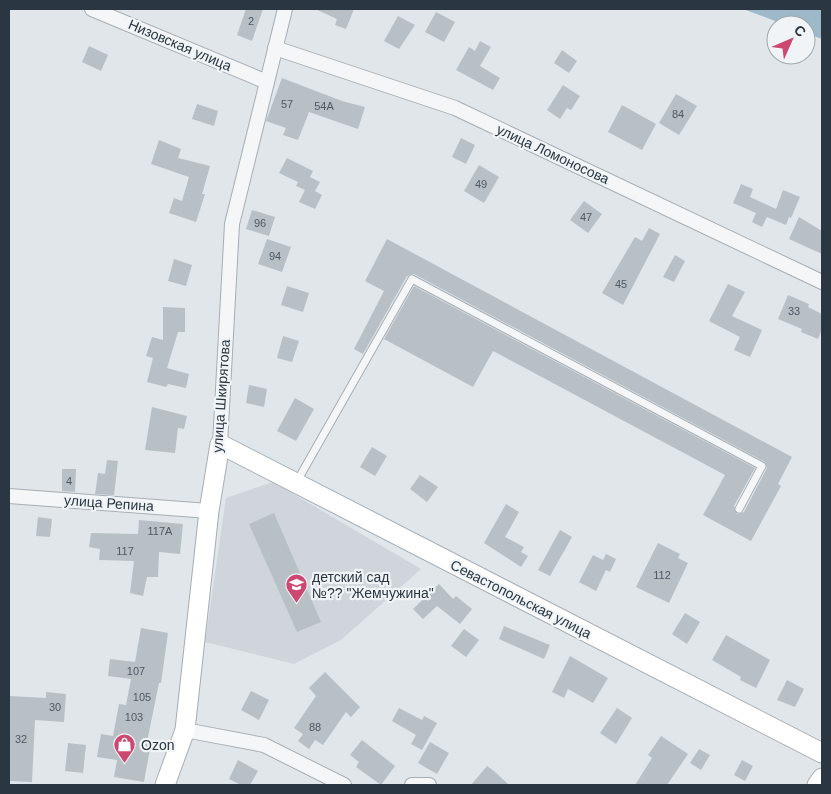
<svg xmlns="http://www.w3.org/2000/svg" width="831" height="794" viewBox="0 0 831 794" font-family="Arial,sans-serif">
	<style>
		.built { fill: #cfd5db }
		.water { fill: #9db9c9 }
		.building { fill: #b8c0c6 }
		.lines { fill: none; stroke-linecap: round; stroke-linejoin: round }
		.lane-casing { stroke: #a6aeb4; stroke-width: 9 }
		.street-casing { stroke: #a6aeb4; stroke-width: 16 }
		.secondary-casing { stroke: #a6aeb4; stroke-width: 21 }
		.lane { stroke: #f4f6f8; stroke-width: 7 }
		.street { stroke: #f4f6f8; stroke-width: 14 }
		.secondary { stroke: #fff; stroke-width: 19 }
		.labels { text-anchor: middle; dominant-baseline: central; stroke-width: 4.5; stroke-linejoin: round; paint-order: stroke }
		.number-label { font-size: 11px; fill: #4e5862 }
		.street-label { font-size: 14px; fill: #2a3641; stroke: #f1f4f7 }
		.poi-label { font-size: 14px; fill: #2a3641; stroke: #f1f4f7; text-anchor: start }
	</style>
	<rect width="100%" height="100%" fill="#e1e6ea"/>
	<polygon class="built" points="273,482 421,569 341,640 294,664 205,642 226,498"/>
	<polygon class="water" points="743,9 822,9 822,39 806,33 806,25 786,25"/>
	<g class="building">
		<polygon points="246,9 263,9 252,41 237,35"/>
		<polygon points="315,9 354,9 346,29 335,25 337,19"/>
		<polygon points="436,12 455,22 444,42 425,32"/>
		<polygon points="398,16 415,25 399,49 384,41"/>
		<polygon points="480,41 491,47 480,66 500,78 493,90 456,70 469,47 475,51"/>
		<polygon points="89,46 108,55 101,71 82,62"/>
		<polygon points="562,50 577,61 569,73 554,63"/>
		<polygon points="282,78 342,101 365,107 358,129 309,112 298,140 283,135 286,128 266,121"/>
		<polygon points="563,85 580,96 571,110 567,108 560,119 547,110"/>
		<polygon points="676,94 697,106 679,135 659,123"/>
		<polygon points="197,104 218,111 214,126 192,119"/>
		<polygon points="622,105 656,124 642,150 608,132"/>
		<polygon points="461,138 475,145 466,164 452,157"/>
		<polygon points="159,140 181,149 178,158 210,166 202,194 205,194 196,222 169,213 174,198 182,201 189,177 151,164"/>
		<polygon points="287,158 313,171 310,177 320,182 315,191 322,195 315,209 299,202 305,190 296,186 298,182 279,173"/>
		<polygon points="479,165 499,177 484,203 464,191"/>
		<polygon points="741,184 753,189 750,197 776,209 783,190 800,197 791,218 789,217 786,225 767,217 762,227 752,222 756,213 733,203"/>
		<polygon points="584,201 602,214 588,233 570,220"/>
		<polygon points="252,210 275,217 269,236 246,229"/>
		<polygon points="799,217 822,231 822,254 789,239"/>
		<polygon points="649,228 660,234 623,305 602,293 635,237 642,241"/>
		<polygon points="267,239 291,247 282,272 258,264"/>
		<polygon points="387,239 792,457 778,484 781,486 751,541 703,515 725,475 493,351 473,387 384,339 414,286 755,468 734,506 737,514 744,512 767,468 765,462 414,274 407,276 363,354 354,349 384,291 365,281"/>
		<polygon points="675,255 685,261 674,282 663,277"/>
		<polygon points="174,259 192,265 186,286 168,281"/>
		<polygon points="728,284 745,292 732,316 762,330 750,357 734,350 740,337 709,321"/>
		<polygon points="287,286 309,293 303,312 281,305"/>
		<polygon points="788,295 809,304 808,307 822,314 822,329 818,339 801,332 802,329 778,319"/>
		<polygon points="163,307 185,308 185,332 178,332 167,368 189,374 186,388 168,384 166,387 147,382 153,358 146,356 152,337 163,340"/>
		<polygon points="283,336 299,341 292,362 277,358"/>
		<polygon points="249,385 267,389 264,407 246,403"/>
		<polygon points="295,398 314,409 296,441 277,431"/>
		<polygon points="152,407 187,416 184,429 178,428 175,453 145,450"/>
		<polygon points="372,447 387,456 375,476 360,467"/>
		<polygon points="107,460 118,461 114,495 95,494 98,473 105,474"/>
		<polygon points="62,469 76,469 75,492 62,491"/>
		<polygon points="420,475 438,487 427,502 410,489"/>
		<polygon points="506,504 519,512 505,537 524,547 521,552 528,556 521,567 484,543"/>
		<polygon points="274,513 321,622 297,632 249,524"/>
		<polygon points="38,517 52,519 50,537 36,536"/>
		<polygon points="139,520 183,524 180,554 159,552 158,577 147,577 143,596 130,593 134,561 99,560 100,549 89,547 91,533 138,534"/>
		<polygon points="560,530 572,537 550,576 538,570"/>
		<polygon points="658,543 680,554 678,558 688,563 669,603 636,587"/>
		<polygon points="606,554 616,559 610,572 606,570 596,591 579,582 593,555 603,560"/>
		<polygon points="439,584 453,599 456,596 472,609 460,624 437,606 423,619 413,609"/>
		<polygon points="685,613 700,622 687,644 672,634"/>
		<polygon points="504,626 550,645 544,659 499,639"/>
		<polygon points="141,628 168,633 161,683 159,683 147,742 151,743 144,782 114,777 117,760 97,757 101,734 113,736 119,704 126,705 131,679 108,676 110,659 135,662"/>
		<polygon points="464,629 479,640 466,657 451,646"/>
		<polygon points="726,635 770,660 756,688 740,680 741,677 712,660"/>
		<polygon points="570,656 608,678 593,703 568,689 564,698 552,692"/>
		<polygon points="325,672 360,707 351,717 346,712 323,745 315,740 309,749 298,741 303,734 294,728 316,696 309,688"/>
		<polygon points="787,680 804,689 795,707 777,700"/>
		<polygon points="251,691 269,700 259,720 241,710"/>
		<polygon points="46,692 66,694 64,722 35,720 32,782 9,781 9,696 46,698"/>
		<polygon points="399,708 422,720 424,716 437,723 422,750 411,744 416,735 392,721"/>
		<polygon points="617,708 632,718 616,744 600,733"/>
		<polygon points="661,736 688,754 667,785 635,785 652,758 648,755"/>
		<polygon points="362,740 395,766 381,785 356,767 359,762 350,755"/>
		<polygon points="430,742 449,753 437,774 418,763"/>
		<polygon points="68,743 86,745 83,773 65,771"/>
		<polygon points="699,749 710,755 701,770 690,763"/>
		<polygon points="238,760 258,771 250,785 241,785 229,779"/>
		<polygon points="742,760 753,766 745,781 734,775"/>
		<polygon points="487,766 494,771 509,785 471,785"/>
	</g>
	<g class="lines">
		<defs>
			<polyline id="lane" points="296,483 412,279 762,466 739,509"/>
			<g id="street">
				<polyline points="92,9 267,82"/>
				<polyline points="275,48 455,108 822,282"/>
				<polyline points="220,444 232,224 285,9"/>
				<polyline points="9,496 209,511"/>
				<polyline points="185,730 264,745 344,785"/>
				<polyline points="412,785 429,785"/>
			</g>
			<g id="secondary">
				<polyline points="165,785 185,730 209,511 220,444 822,753"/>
				<polyline points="817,785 822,778"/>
			</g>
		</defs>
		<use href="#lane" class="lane-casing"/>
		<use href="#street" class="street-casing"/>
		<use href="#secondary" class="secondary-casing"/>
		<use href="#lane" class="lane"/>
		<use href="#street" class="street"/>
		<use href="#secondary" class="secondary"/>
	</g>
	<defs>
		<symbol id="school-pin" viewBox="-11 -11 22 30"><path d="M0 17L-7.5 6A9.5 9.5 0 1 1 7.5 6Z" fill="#cc4870" stroke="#f1f4f7"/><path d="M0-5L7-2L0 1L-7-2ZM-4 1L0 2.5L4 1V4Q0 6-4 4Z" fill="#fff"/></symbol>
		<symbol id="shop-pin" viewBox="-11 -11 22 30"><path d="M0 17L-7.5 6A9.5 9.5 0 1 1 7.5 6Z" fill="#cc4870" stroke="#f1f4f7"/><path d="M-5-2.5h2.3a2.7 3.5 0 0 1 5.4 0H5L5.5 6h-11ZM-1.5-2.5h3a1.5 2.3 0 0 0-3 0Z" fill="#fff"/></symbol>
	</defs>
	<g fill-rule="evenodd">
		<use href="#school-pin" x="284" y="572" width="25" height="34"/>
		<use href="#shop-pin" x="112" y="732" width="25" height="34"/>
	</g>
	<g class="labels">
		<g class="number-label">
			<text x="251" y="21">2</text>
			<text x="287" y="104">57</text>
			<text x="324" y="106">54А</text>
			<text x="678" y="114">84</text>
			<text x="481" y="184">49</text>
			<text x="586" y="217">47</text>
			<text x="260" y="223">96</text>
			<text x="275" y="256">94</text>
			<text x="621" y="284">45</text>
			<text x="794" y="311">33</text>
			<text x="69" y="481">4</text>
			<text x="160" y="531">117А</text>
			<text x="125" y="551">117</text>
			<text x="662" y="575">112</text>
			<text x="136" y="671">107</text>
			<text x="142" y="697">105</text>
			<text x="55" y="707">30</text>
			<text x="134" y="717">103</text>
			<text x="315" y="727">88</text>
			<text x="21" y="739">32</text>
		</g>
		<g class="street-label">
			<text transform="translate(180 45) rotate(23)">Низовская улица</text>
			<text transform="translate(553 154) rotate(25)">улица Ломоносова</text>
			<text transform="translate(221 396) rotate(-86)">улица Шкирятова</text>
			<text transform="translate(109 503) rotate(4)">улица Репина</text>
			<text transform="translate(521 599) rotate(27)">Севастопольская улица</text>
		</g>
		<g class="poi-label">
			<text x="312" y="577">детский сад<tspan x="312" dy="16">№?? "Жемчужина"</tspan></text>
			<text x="141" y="745">Ozon</text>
		</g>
	</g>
	<rect width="831" height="794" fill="none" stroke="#2a3641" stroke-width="20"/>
	<g transform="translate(791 40) rotate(45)"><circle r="24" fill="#f1f4f7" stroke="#a1a8ae"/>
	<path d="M0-4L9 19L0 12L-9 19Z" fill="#cc4870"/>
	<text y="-8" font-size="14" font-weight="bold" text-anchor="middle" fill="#2a3641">С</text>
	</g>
</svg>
